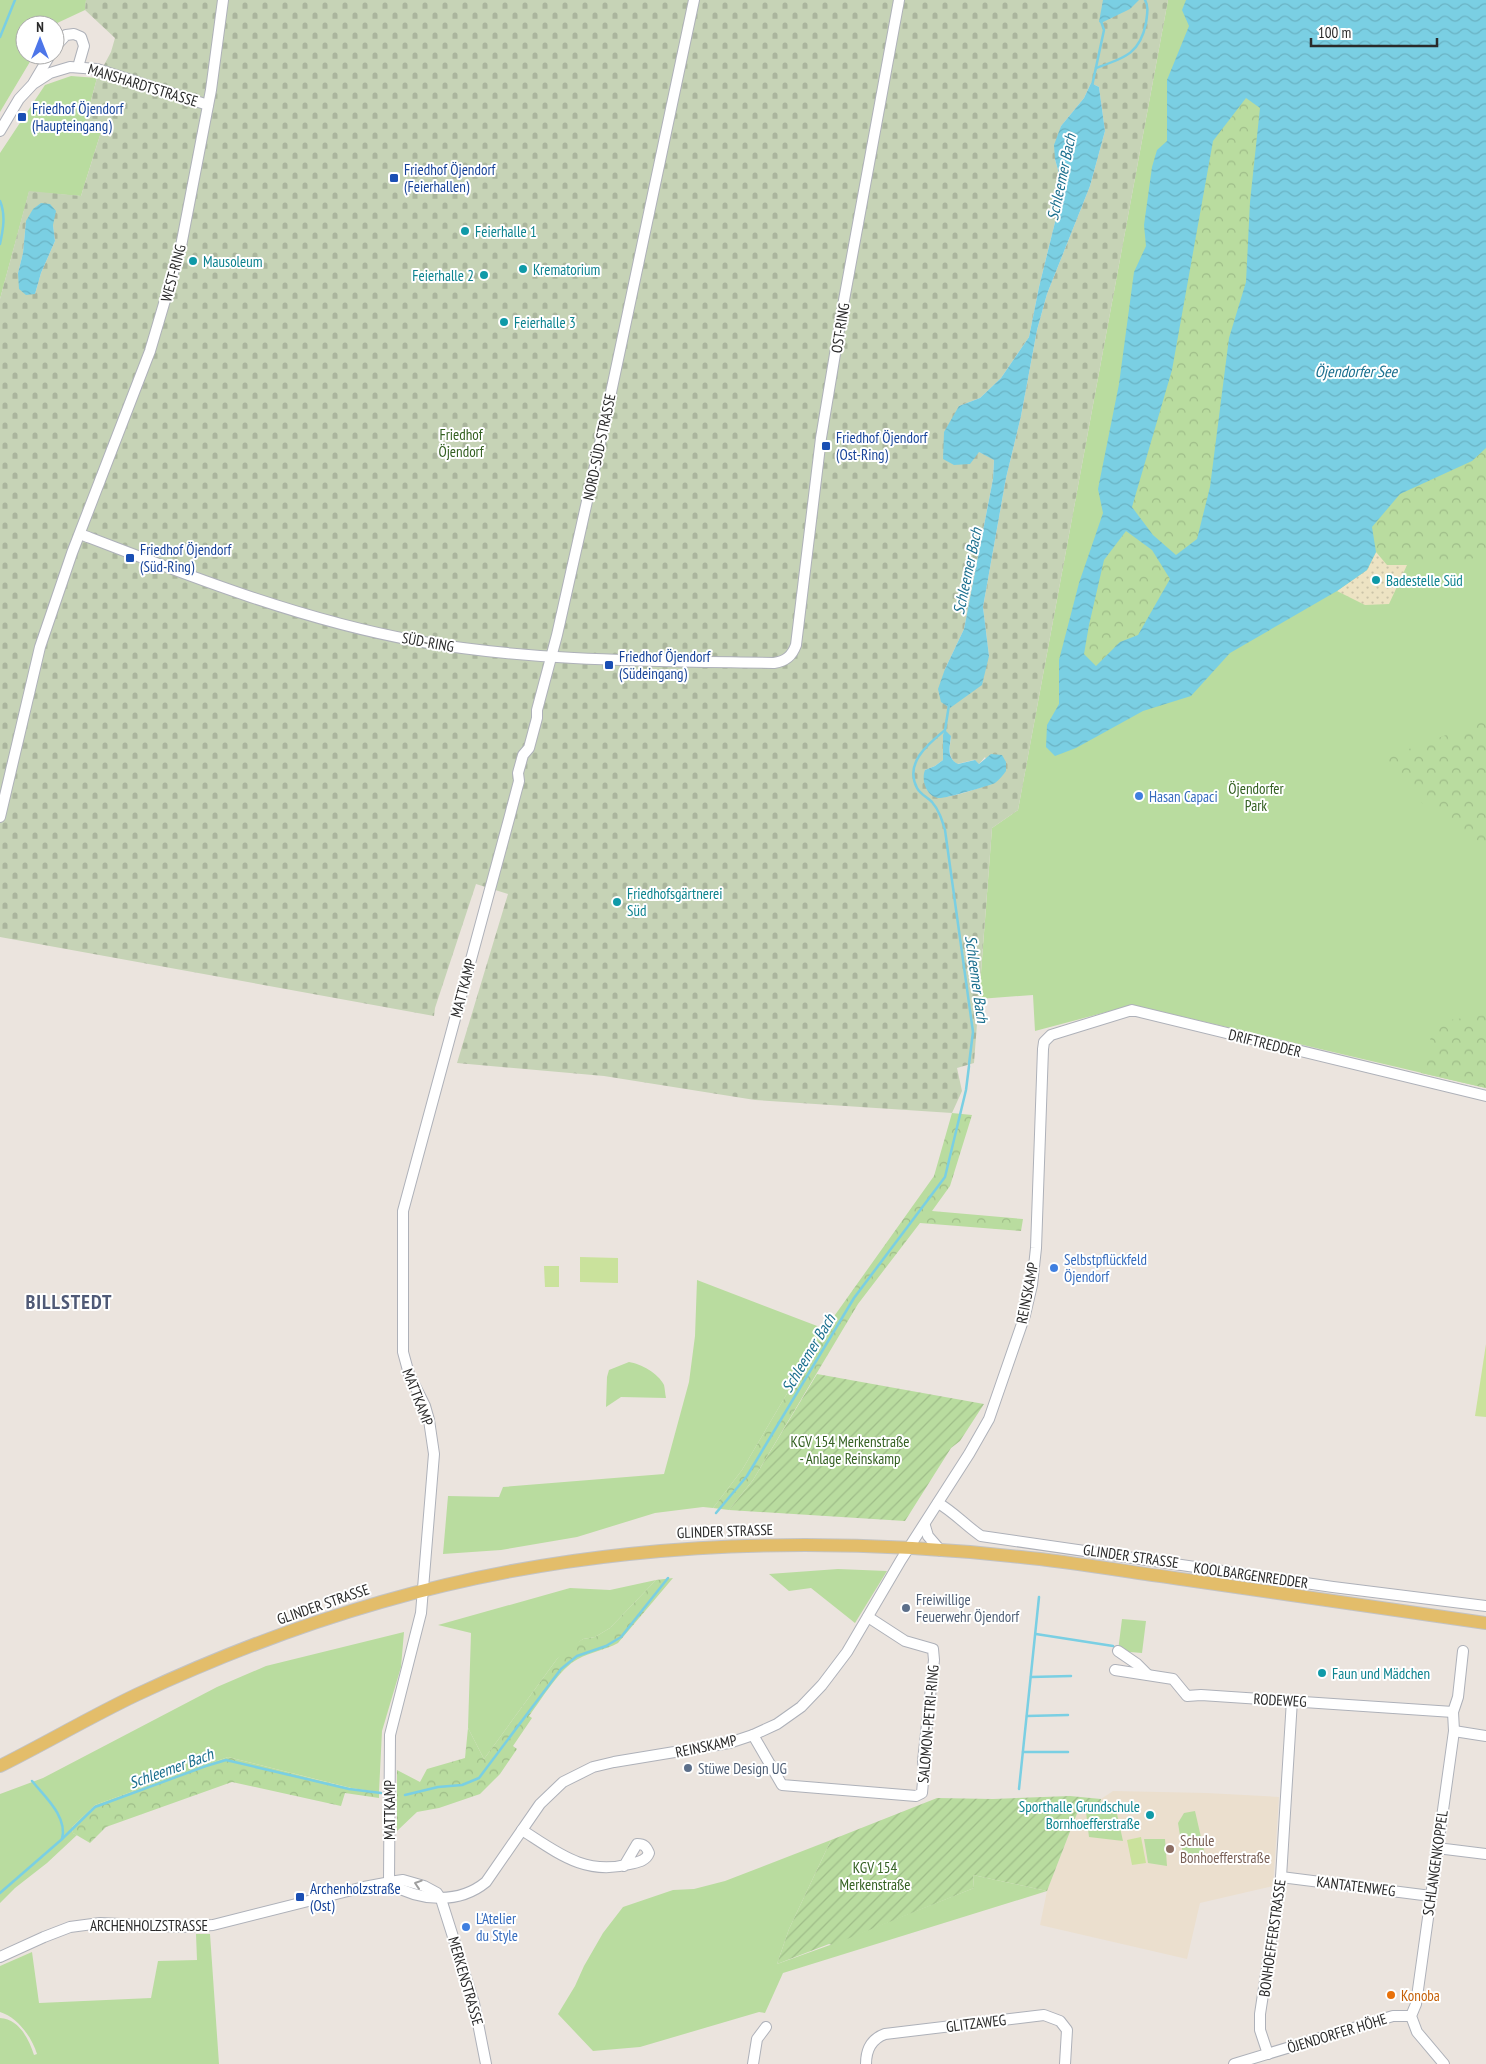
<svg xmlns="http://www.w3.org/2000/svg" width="1486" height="2064" viewBox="0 0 1486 2064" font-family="'PT Sans Narrow',sans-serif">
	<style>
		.education { fill: #ebdfce }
		.grass { fill: #b9dc9f }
		.forest { fill: url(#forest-crowns) }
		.sand { fill: url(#sand-dots) }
		.cemetery { fill: url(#cemetery-stones); fill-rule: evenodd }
		.garden { fill: url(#garden-furrows) }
		.pitch { fill: #cae29c }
		.water { fill: url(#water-waves); fill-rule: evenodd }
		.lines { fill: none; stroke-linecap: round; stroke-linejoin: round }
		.stream { stroke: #7acfe3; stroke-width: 2.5 }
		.minor-casing { stroke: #aeb1b9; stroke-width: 12 }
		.major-casing { stroke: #c3c3c3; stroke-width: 14 }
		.minor { stroke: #fff; stroke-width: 10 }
		.major { stroke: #e3bd6a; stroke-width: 12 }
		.oneway { stroke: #9f9f9f }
		.transit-dot { fill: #1a4fb4; stroke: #fff; stroke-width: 2 }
		.culture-dot { fill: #0f9aa8; stroke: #fff; stroke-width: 2 }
		.shop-dot { fill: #3f7fe0; stroke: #fff; stroke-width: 2 }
		.service-dot { fill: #5c6f8a; stroke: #fff; stroke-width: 2 }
		.education-dot { fill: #8d6e63; stroke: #fff; stroke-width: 2 }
		.food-dot { fill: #e8710a; stroke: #fff; stroke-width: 2 }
		.labels { text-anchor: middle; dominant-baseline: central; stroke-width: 4; stroke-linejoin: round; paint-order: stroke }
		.street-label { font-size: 15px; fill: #2a2a2a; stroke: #fff }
		.transit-label { font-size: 15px; fill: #164399; stroke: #fff; text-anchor: start }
		.culture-label { font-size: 15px; fill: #0d838f; stroke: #fff; text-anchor: start }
		.park-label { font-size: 15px; fill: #336021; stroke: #fff }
		.shop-label { font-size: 15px; fill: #366cbe; stroke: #fff; text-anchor: start }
		.service-label { font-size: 15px; fill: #4e5e75; stroke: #fff; text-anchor: start }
		.education-label { font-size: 15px; fill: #785e54; stroke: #fff; text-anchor: start }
		.food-label { font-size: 15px; fill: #c56008; stroke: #fff; text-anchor: start }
		.water-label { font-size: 16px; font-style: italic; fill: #1a6f8e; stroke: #fff }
		.district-label { font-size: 20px; font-weight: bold; letter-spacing: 1px; fill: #4f5976; stroke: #fff }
	</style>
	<defs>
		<pattern id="forest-crowns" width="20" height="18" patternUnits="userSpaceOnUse" patternTransform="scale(1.25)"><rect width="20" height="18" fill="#b9dc9f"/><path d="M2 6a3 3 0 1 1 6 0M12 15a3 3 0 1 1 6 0" fill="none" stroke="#9fbd89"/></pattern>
		<pattern id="sand-dots" width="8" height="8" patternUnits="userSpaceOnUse" patternTransform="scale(1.25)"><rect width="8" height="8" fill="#ede3c3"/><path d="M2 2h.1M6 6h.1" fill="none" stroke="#cbc3a8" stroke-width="1.8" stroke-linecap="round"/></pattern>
		<pattern id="cemetery-stones" width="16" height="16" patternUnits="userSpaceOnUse" patternTransform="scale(1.25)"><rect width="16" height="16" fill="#c6d3b6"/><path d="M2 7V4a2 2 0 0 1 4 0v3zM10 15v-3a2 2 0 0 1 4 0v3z" fill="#aab59d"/></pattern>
		<pattern id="garden-furrows" width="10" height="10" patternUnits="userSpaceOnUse" patternTransform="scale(1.25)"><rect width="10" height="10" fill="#b9dc9f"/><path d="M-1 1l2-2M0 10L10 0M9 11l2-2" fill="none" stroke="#9fbd89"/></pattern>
		<pattern id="water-waves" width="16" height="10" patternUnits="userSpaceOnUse" patternTransform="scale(1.25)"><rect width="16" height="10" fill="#7acfe3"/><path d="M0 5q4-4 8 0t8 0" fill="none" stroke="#6ab2c3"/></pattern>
	</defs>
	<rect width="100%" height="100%" fill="#ebe4de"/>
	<polygon class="education" points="1113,1791 1207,1793 1279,1797 1273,1886 1200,1903 1187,1959 1040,1925 1047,1891 1078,1811 1099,1805 1101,1799"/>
	<g class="grass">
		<polygon points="0,0 86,0 85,10 53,25 25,25 25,55 34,55 0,112"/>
		<polygon points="1168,0 1486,0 1486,1088 1133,1005 1035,1031 1033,995 979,999 992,828 1018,810"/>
		<polygon points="71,76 97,78 84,127 101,132 81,196 29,192 0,299 0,153 45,85"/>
		<polygon points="697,1280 825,1329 742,1470 713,1508 703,1507 655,1513 577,1537 501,1550 443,1554 448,1496 499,1497 503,1487 664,1474 689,1382 695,1336"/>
		<path d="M629 1362C641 1364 658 1373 664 1385 665 1389 665 1394 666 1398L621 1397 606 1407 607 1377 609 1370Z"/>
		<polygon points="838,1569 887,1571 855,1623 811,1588 789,1591 769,1574"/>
		<polygon points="656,1580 610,1628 595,1637 583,1639 557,1659 484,1759 468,1728 471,1633 438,1625 570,1588 610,1590"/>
		<polygon points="1122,1619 1146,1621 1142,1653 1118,1651"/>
		<polygon points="404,1632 401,1667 382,1731 379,1792 351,1788 228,1757 95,1805 72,1827 73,1833 77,1835 47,1863 15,1888 0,1903 0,1794 43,1778 217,1687 266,1666"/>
		<polygon points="1115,1805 1123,1841 1089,1837 1086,1812"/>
		<polygon points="1195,1811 1206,1859 1184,1861 1178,1823 1184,1813"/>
		<polygon points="1144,1839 1165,1839 1167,1866 1148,1863"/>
		<polygon points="831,1840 789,1929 777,1964 830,1945 974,1888 973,1875 1047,1891 783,1973 765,2013 759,2012 640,2047 593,2051 558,2014 575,1986 584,1966 603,1933 623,1907 673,1890 694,1889 725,1881"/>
		<path d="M196 1934H210L219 2064H0V2018C19 2019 29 2039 34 2055L37 2054C32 2037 17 2017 0 2012V1966L32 1952 39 2003 151 1998 158 1961 197 1960Z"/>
	</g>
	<g class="forest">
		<polygon points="1246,98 1260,108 1250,202 1246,282 1229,338 1210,488 1197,539 1176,555 1153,535 1132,507 1172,370 1213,141"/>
		<polygon points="1486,448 1486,551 1468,561 1387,565 1376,552 1372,527 1400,494 1472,461"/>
		<polygon points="1126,531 1152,550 1170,579 1138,635 1120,643 1096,666 1084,654 1089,625 1104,560"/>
		<polygon points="1486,720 1486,846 1424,805 1386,768 1385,758"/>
		<polygon points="1486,1015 1486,1088 1421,1073 1435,1022"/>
		<polygon points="952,1113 972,1115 950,1186 932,1211 1023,1219 1021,1231 920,1223 858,1304 753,1480 729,1510 713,1508 742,1470 825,1329 934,1176"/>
		<path d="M673 1578 618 1643C605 1650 591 1652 578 1659 560 1668 542 1699 529 1716L532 1718 513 1746 517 1749 500 1774 480 1794 439 1808 417 1812 397 1831V1770L420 1782 427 1769 465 1758 468 1728 484 1759 557 1659 566 1650 583 1639 595 1637 610 1628 656 1580Z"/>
		<polygon points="228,1757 350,1788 379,1792 379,1798 345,1793 341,1806 232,1782 106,1827 90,1843 73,1833 72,1827 95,1805"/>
	</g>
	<polygon class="sand" points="1376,552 1387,565 1407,565 1389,604 1365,605 1337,591 1367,570"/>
	<path class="cemetery" d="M86 0H1168L1018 810 992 828 974 1063 957 1068 962 1091 952 1113 755 1100 604 1076 457 1063 508 894 476 884 435 1008 434 1016 0 937V299L29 191 81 196 101 132 84 127 97 78 111 52 115 38 85 10ZM1091 83 1099 87 1105 131 1090 186 1047 294 1037 330 1021 416 1006 478 983 607 989 656 945 669 964 629 993 479 994 459 979 452 959 406 980 398 1001 378 1029 337 1039 287 1058 210 1062 185 1055 159 1061 126 1084 98ZM26 221 53 225 55 241 41 273 35 294 18 273 23 253ZM943 735 951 736C950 747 947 758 957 764L974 760 979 764 985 757 996 782C979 787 946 803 931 794L925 770 935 766 943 760Z"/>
	<g class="garden">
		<polygon points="817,1374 984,1404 960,1441 951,1448 905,1521 729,1510 753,1480"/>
		<polygon points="1070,1796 1101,1799 1100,1805 1078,1811 1047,1891 973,1875 974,1888 832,1945 829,1944 777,1964 789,1929 831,1840 937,1798 993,1799"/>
	</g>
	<g class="pitch">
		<polygon points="580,1257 618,1258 618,1283 580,1282"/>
		<polygon points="544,1266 559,1266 559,1287 545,1287"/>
		<polygon points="1486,1344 1486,1417 1475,1416"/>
		<polygon points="1141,1837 1146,1863 1132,1865 1127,1840"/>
	</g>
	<g class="water">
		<polygon points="1103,0 1139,0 1130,9 1101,23 1099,22"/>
		<path d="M1186 0H1486V448L1472 461 1400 494 1372 527 1376 552 1367 570 1337 591 1230 653 1191 696 1143 711 1076 748 1055 756 1046 747 1047 725 1059 704V660L1079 583 1103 513 1098 489 1119 384 1134 272 1146 246 1144 225 1152 167 1157 150 1167 141V80L1189 26 1182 10ZM1246 98 1260 108 1250 202 1246 282 1229 338 1210 487 1197 539 1176 555 1153 535 1132 507 1172 370 1213 141ZM1126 531 1152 550 1170 579 1138 635 1120 642 1096 666 1084 654 1089 625 1104 560Z"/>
		<polygon points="1091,83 1099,87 1105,131 1090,186 1047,294 1037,330 1021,416 1006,478 983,607 989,656 982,685 950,708 941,702 938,689 945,669 964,629 993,479 994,460 979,452 970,464 954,465 943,459 944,432 959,406 980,398 1001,378 1029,337 1039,287 1058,210 1062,185 1055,159 1054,145 1061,126 1084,98"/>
		<polygon points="41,203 50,204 56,211 53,225 55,241 41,273 35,294 26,295 19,289 18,273 23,253 26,221 33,209"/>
		<path d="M945 730 951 736C950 747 946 758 958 764L975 760 979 764 991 754 1002 755 1006 762V771C1003 775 999 780 995 783 988 786 945 799 938 798 926 796 921 780 925 770L935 766 943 760V735Z"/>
	</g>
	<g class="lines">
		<g class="stream">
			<polyline points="0,37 15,0"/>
			<path d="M1096 68C1124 58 1140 54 1146 23 1147 15 1149 7 1145 0"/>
			<polyline points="1092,86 1104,30 1101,21"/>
			<path d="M0 201C6 215 3 230 0 244"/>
			<path d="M949 705 945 730C928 744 904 763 917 788 920 794 927 797 932 802 939 810 942 820 945 830L973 1032 969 1064"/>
			<polyline points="716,1513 747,1476 854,1298 945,1177 966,1090 969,1066"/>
			<polyline points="1036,1634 1113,1646"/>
			<polyline points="1031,1677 1071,1676"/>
			<polyline points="1027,1716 1068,1715"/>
			<polyline points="1023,1752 1068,1752"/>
			<path d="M32 1781C45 1797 68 1817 62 1839"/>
			<polyline points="1019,1789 1039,1597"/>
			<polyline points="405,1795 438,1787 462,1785 479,1778 561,1669 577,1656 606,1646 621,1637 668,1578"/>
			<polyline points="0,1893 61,1840 95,1807 206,1766 226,1760 349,1789 381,1793"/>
		</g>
		<defs>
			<g id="minor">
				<polyline points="55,47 66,35 74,34 81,37 84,46 78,67"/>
				<polyline points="34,82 50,55"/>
				<polyline points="0,131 19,99 33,84 50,73 70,67 97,69 208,105"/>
				<path d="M80 534C189 576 301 620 417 641 535 662 655 661 774 663 786 661 792 656 796 645L821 438 844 300 899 0"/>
				<polyline points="0,817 40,647 72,553 150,351 181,246 211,90 223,0"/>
				<path d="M938 1503C954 1512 966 1526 981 1536L1333 1587 1486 1606"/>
				<polyline points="925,1526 928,1536 941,1551"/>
				<polyline points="1118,1651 1137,1664 1148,1675"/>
				<polyline points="1115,1670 1173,1679 1187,1696 1201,1695 1453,1712"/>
				<polyline points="1454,1731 1486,1736"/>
				<polyline points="753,1735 782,1785 916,1796 922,1793 924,1770 923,1761 934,1660 933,1649 905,1641 868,1617"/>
				<path d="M522 1830C558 1853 585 1876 630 1864 638 1862 646 1861 649 1853 646 1846 644 1844 637 1844L624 1866"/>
				<polyline points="1437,1848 1486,1854"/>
				<polyline points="1281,1877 1431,1896"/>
				<polyline points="389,1883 390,1735 421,1613 434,1454 429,1420 425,1406 409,1374 403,1352 403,1211 509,819 519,781 518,773 523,755 529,748 537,718 537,710 557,635 605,421 694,0"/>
				<path d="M389 1883C419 1901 458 1905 486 1882L540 1804 563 1782 593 1767 614 1762 729 1743 753 1735 777 1724 801 1707 822 1685 847 1652 901 1560 969 1454 989 1419 1025 1315 1032 1285 1036 1248 1043 1049 1044 1042 1051 1035 1132 1010 1486 1096"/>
				<polyline points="0,1957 44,1937 70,1927 100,1923 182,1927 213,1925 364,1887 396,1881 403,1880 424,1886 437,1893 441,1899 474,2003 486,2064"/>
				<polyline points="1268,2054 1260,2030 1260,2014 1281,1877 1292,1700"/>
				<polyline points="753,2064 757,2039 766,2027"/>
				<path d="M866 2064C866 2050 871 2039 885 2034L1044 2015 1060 2021 1067 2030 1065 2064"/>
				<polyline points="1234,2064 1393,2016 1411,2016"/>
				<polyline points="1444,2064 1417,2032 1411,2016 1416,2004 1454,1731 1453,1712 1458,1697 1463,1651"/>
			</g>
			<path id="major" d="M0 1766C46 1743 90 1717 136 1695 215 1658 297 1626 381 1602 588 1542 808 1534 1021 1557 1072 1562 1123 1571 1174 1578 1278 1593 1382 1608 1486 1623"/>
		</defs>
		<use href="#minor" class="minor-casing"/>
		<use href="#major" class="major-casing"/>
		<use href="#minor" class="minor"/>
		<use href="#major" class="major"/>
	</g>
	<defs><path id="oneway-chevron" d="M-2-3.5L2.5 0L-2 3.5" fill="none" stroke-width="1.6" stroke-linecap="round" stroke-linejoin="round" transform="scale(1.25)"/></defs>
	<use class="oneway" href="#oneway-chevron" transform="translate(418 1884) rotate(-162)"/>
	<g class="transit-dot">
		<rect x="17" y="112" width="10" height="10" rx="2.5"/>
		<rect x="389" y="173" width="10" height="10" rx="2.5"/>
		<rect x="821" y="441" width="10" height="10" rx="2.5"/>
		<rect x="125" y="553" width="10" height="10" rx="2.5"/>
		<rect x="604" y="660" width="10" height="10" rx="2.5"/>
		<rect x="295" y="1892" width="10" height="10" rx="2.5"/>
	</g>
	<g class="culture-dot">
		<circle cx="465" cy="231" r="5"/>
		<circle cx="193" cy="261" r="5"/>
		<circle cx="523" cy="269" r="5"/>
		<circle cx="484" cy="275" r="5"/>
		<circle cx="504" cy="322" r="5"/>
		<circle cx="1376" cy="580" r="5"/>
		<circle cx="617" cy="902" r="5"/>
		<circle cx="1322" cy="1673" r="5"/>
		<circle cx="1150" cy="1815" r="5"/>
	</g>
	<g class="shop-dot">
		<circle cx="1139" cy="796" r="5"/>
		<circle cx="1054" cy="1268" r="5"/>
		<circle cx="466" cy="1927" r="5"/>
	</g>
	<g class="service-dot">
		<circle cx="906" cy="1608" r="5"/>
		<circle cx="688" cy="1768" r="5"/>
	</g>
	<circle class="education-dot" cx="1170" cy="1849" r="5"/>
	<circle class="food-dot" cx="1391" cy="1995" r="5"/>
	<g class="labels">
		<g class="street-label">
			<text transform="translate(143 85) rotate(17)">MANSHARDTSTRASSE</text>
			<text transform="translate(173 273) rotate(-75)">WEST-RING</text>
			<text transform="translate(840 328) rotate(-81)">OST-RING</text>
			<text transform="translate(599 447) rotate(-78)">NORD-SÜD-STRASSE</text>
			<text transform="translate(428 642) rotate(10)">SÜD-RING</text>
			<text transform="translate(463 988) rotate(-75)">MATTKAMP</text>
			<text transform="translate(1265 1043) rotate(14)">DRIFTREDDER</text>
			<text transform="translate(1027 1293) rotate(-79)">REINSKAMP</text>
			<text transform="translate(418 1397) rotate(69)">MATTKAMP</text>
			<text transform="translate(725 1531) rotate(-2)">GLINDER STRASSE</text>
			<text transform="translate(1131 1556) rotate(8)">GLINDER STRASSE</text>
			<text transform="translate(1251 1575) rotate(8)">KOOLBARGENREDDER</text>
			<text transform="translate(323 1604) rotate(-19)">GLINDER STRASSE</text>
			<text transform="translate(1280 1700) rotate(3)">RODEWEG</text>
			<text transform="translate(928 1724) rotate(-85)">SALOMON-PETRI-RING</text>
			<text transform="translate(706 1746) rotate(-12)">REINSKAMP</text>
			<text transform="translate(389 1810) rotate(-90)">MATTKAMP</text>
			<text transform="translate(1435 1863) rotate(-82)">SCHLANGENKOPPEL</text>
			<text transform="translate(1356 1886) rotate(7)">KANTATENWEG</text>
			<text x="149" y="1925">ARCHENHOLZSTRASSE</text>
			<text transform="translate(1272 1938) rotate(-82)">BONHOEFFERSTRASSE</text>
			<text transform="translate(466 1981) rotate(74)">MERKENSTRASSE</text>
			<text transform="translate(976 2023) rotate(-7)">GLITZAWEG</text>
			<text transform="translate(1337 2033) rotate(-17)">ÖJENDORFER HÖHE</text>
		</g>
		<g class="transit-label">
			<text x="32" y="108">Friedhof Öjendorf<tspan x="32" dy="17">(Haupteingang)</tspan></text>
			<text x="404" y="169">Friedhof Öjendorf<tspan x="404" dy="17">(Feierhallen)</tspan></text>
			<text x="836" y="437">Friedhof Öjendorf<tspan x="836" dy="17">(Ost-Ring)</tspan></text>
			<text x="140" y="549">Friedhof Öjendorf<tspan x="140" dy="17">(Süd-Ring)</tspan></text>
			<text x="619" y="656">Friedhof Öjendorf<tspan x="619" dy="17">(Südeingang)</tspan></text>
			<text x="310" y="1888">Archenholzstraße<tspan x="310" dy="17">(Ost)</tspan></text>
		</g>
		<g class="culture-label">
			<text x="475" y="231">Feierhalle 1</text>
			<text x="203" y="261">Mausoleum</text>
			<text x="533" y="269">Krematorium</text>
			<text x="474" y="275" text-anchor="end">Feierhalle 2</text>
			<text x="514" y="322">Feierhalle 3</text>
			<text x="1386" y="580">Badestelle Süd</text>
			<text x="627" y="893">Friedhofsgärtnerei<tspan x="627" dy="17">Süd</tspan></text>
			<text x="1332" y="1673">Faun und Mädchen</text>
			<text x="1140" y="1806" text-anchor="end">Sporthalle Grundschule<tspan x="1140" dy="17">Bornhoefferstraße</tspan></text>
		</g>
		<g class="park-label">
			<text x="461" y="434">Friedhof<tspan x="461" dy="17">Öjendorf</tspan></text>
			<text x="1256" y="788">Öjendorfer<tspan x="1256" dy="17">Park</tspan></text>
			<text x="850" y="1441">KGV 154 Merkenstraße<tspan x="850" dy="17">- Anlage Reinskamp</tspan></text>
			<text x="875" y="1867">KGV 154<tspan x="875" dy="17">Merkenstraße</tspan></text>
		</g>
		<g class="shop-label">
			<text x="1149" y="796">Hasan Capaci</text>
			<text x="1064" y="1259">Selbstpflückfeld<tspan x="1064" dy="17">Öjendorf</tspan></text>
			<text x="476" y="1918">L'Atelier<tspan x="476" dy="17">du Style</tspan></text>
		</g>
		<g class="service-label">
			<text x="916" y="1599">Freiwillige<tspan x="916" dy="17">Feuerwehr Öjendorf</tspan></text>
			<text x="698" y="1768">Stüwe Design UG</text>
		</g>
		<g class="education-label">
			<text x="1180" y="1840">Schule<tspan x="1180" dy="17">Bonhoefferstraße</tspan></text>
		</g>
		<g class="food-label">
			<text x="1401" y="1995">Konoba</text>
		</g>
		<g class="water-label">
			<text transform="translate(1061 177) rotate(-78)">Schleemer Bach</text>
			<text x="1356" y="371">Öjendorfer See</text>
			<text transform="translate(967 571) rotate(-78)">Schleemer Bach</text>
			<text transform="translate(977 979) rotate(82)">Schleemer Bach</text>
			<text transform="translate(808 1353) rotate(-59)">Schleemer Bach</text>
			<text transform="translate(171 1768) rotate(-20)">Schleemer Bach</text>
		</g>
		<g class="district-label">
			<text x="69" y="1302">BILLSTEDT</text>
		</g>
	</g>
	<g transform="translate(40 40)"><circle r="24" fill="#ffffff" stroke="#aaaaaa"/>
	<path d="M0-4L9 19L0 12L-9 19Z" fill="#4d76e9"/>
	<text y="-8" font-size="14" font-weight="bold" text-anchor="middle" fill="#2a2a2a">N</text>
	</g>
	<path d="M1311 38v8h126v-8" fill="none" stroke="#2a2a2a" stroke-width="2.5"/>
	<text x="1318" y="38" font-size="15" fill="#2a2a2a" stroke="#ffffff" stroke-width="4" paint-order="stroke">100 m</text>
</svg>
